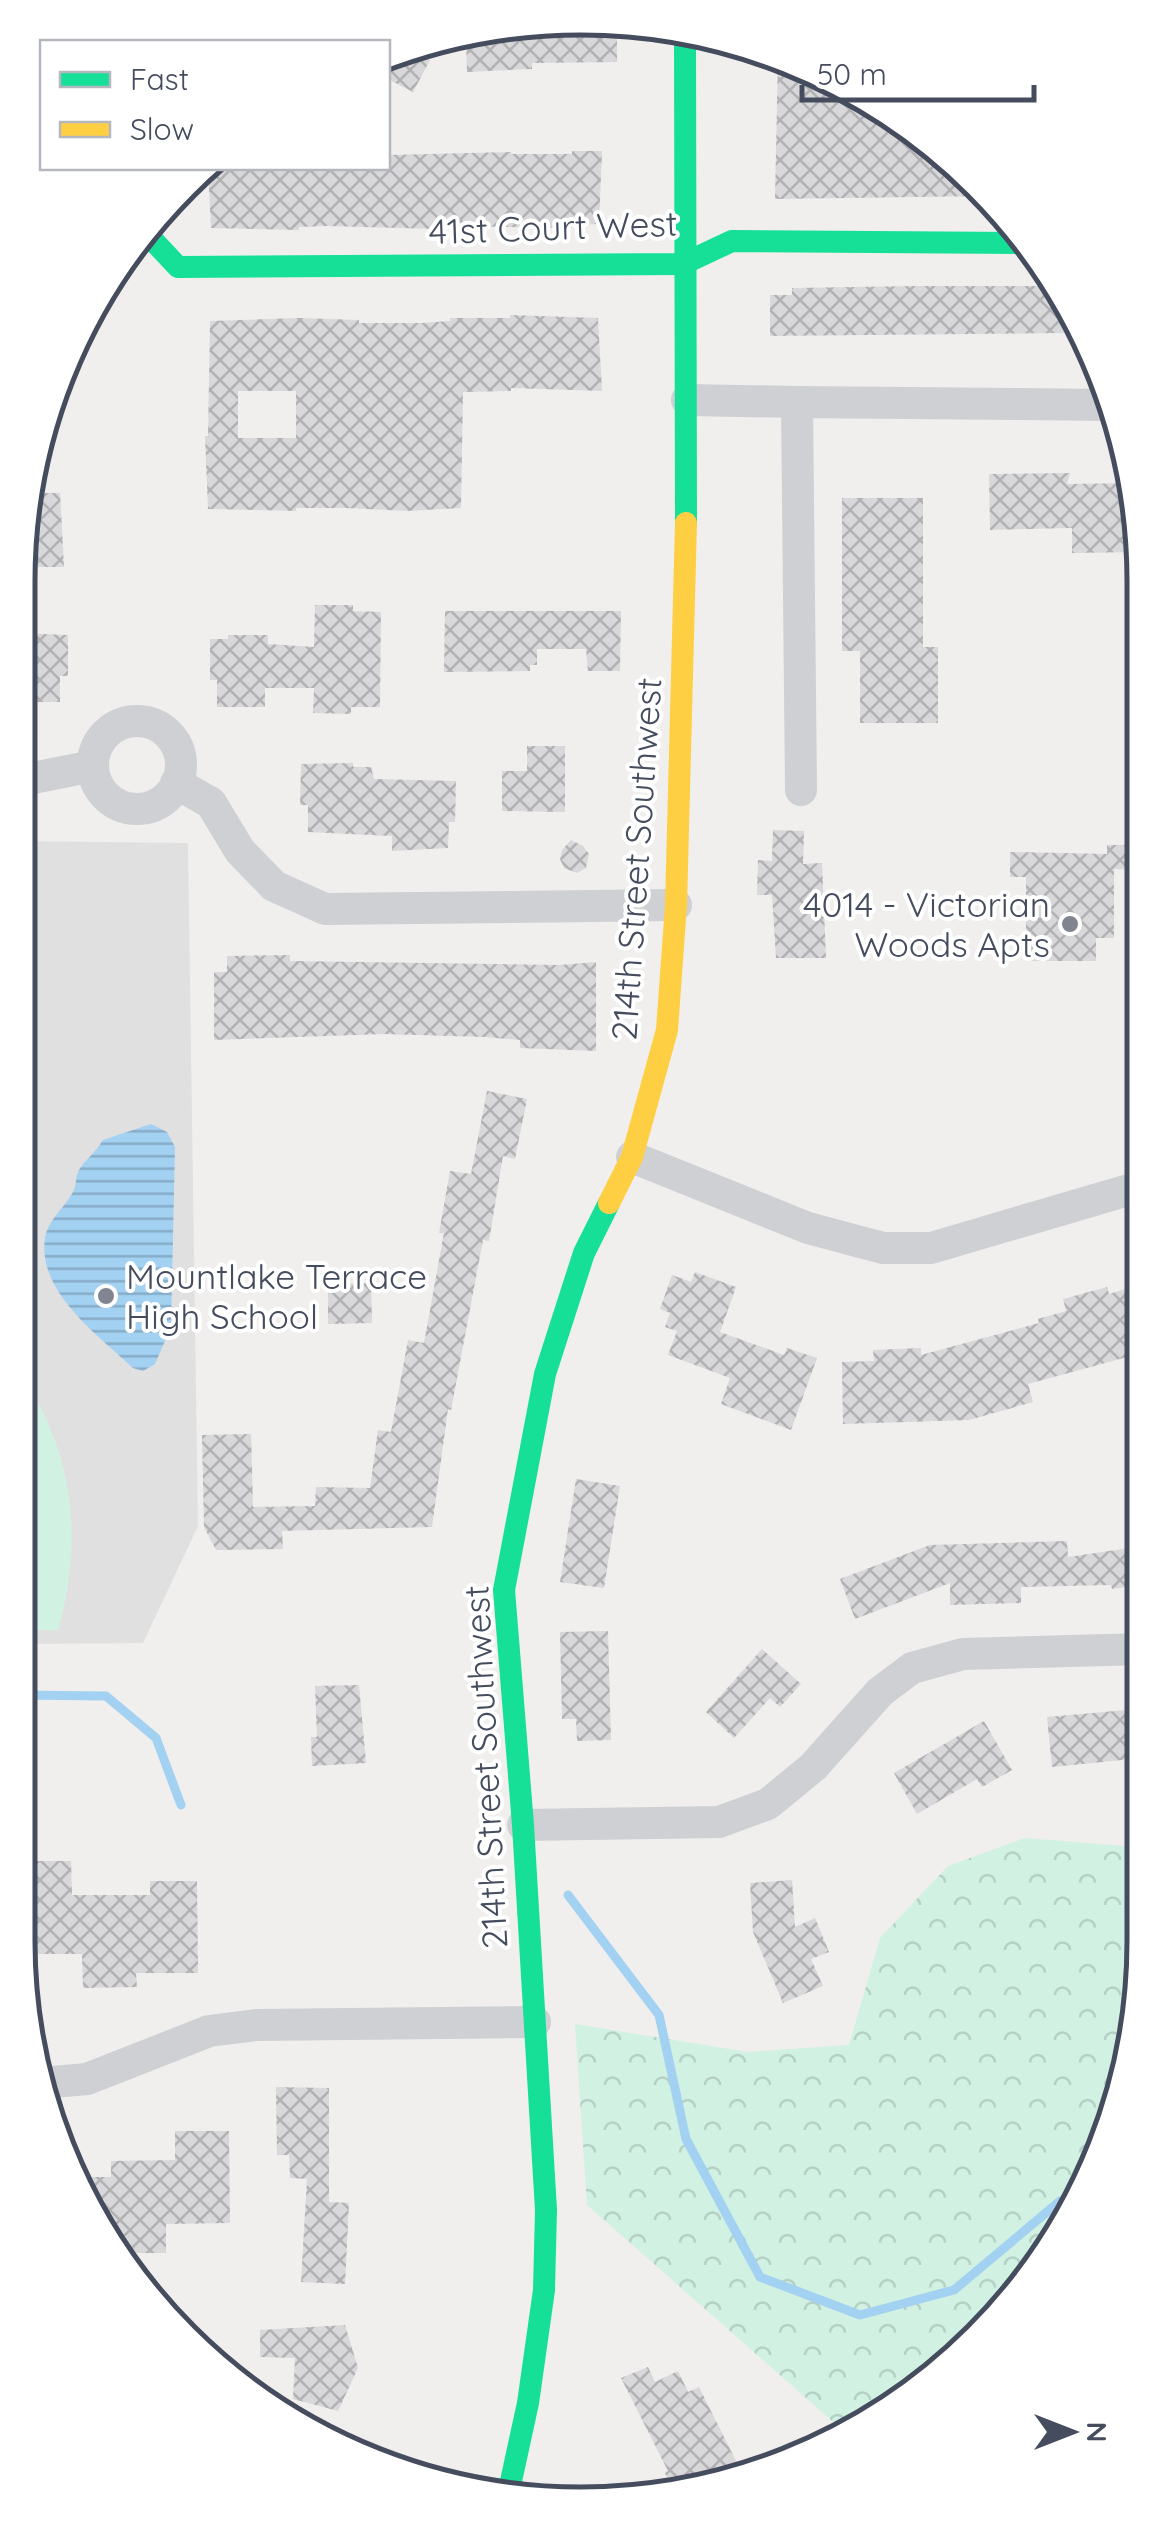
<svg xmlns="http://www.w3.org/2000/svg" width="1162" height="2522" viewBox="0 0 1162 2522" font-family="Quicksand,sans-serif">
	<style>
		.education { fill: #e1e0e1 }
		.forest { fill: url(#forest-crowns) }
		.pitch { fill: #d1f1e3 }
		.water { fill: url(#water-rules) }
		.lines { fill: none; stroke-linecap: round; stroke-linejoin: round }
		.stream { stroke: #a2d1f2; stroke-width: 9 }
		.building { fill: url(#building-cross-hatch); fill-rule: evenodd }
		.street { stroke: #ced0d4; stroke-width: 32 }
		.fast { stroke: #16e098; stroke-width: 22 }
		.slow { stroke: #ffcf43; stroke-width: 22 }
		.poi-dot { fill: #808590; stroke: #fff; stroke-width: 4 }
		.labels { text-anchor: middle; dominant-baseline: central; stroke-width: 8; stroke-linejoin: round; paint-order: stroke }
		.street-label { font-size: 35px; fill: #444c5d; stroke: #fff }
		.poi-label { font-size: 35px; fill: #444c5d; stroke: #fff; text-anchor: end }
		.rim { fill: none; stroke: #444c5d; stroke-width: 5 }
	</style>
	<defs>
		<pattern id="forest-crowns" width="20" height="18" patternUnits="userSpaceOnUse" patternTransform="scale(2.5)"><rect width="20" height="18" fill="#d1f1e3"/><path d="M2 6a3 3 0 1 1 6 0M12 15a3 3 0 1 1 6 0" fill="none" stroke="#b5d0c5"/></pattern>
		<pattern id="water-rules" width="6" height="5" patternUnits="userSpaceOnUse" patternTransform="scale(2.5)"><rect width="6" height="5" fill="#a2d1f2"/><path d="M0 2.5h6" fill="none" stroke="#86acc7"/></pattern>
		<pattern id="building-cross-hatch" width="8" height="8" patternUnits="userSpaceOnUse" patternTransform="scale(2.5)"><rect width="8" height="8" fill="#d8d8da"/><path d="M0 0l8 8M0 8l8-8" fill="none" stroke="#b1b1b4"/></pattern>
	</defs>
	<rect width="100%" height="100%" fill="#f0efee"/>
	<polygon class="education" points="18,841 188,843 198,1526 143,1643 18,1644"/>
	<polygon class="forest" points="1025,1838 1124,1846 1144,1844 1144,1942 1101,2157 1004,2313 847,2434 587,2205 575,2024 748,2052 849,2045 880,1938 948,1866"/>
	<path class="pitch" d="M18 1371C74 1449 84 1539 58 1630H18Z"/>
	<path class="water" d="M151 1124 167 1132 175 1147 171 1327 155 1364 143 1371 133 1368C98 1335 37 1292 45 1238 49 1218 64 1209 73 1192 77 1185 75 1177 79 1170 84 1161 96 1152 103 1140Z"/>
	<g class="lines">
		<g class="stream">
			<polyline points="18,1695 106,1696 156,1738 181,1805"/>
			<polyline points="568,1895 659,2015 686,2139 760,2277 860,2315 954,2290 1060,2201 1073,2202"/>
		</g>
	</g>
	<g class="building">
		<polygon points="582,18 617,25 617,62 532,63 532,69 467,72 466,40"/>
		<polygon points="413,51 430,60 413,92 388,79 388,56"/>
		<polygon points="778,57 797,61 924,134 986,196 775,199"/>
		<polygon points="572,151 602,151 599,224 572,225 572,228 436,226 436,229 327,226 299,227 299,230 211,228 208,168 388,168 388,155 511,152 511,154 572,154"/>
		<polygon points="915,286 1056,286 1066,303 1066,333 770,336 770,295 792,295 792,288"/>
		<path d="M510 315 598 318 602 391 511 388V391L463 392 461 508 407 511 346 508H296V511L208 509 205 436H208L210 321 298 318 359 320V323H422L450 321V318H510ZM238 391H296V438H238Z"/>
		<polygon points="1070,473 1067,484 1133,483 1140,507 1140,552 1072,553 1072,528 990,530 989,474"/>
		<polygon points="35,493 60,493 64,567 34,567 34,561 21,561"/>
		<polygon points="842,498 923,498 923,647 938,647 938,723 860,723 860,651 842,651"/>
		<polygon points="315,605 353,605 353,611 381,612 380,707 351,707 351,714 313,713 314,688 265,688 265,707 217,707 217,680 210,680 210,639 228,639 228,635 268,635 268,644 314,647"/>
		<polygon points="445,611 621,611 620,671 588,671 586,649 537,649 537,665 530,665 530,671 444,672"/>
		<polygon points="18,633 68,635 68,676 60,676 60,702 18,702"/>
		<polygon points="527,746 565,746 565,812 502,811 502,771 527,771"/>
		<polygon points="353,763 353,767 371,767 374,779 456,781 455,822 449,822 448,848 392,851 392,836 308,832 308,805 300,805 301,764"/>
		<polygon points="773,830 804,831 803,864 822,863 826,958 776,958 772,895 757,895 758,860 772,861"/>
		<polygon points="571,840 583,846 589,854 586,868 577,873 564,868 560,859 562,850"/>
		<polygon points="1107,845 1141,845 1141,870 1114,869 1114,938 1096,938 1096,961 1026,961 1026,877 1010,877 1010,852 1107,854"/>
		<polygon points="290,955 290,961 559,965 596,962 596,1051 520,1048 520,1040 484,1037 384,1034 214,1040 214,972 227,972 227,956"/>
		<polygon points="487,1091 527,1099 515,1159 503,1156 489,1241 483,1240 451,1410 448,1409 432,1527 282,1531 283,1549 216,1550 204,1527 202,1435 251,1434 253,1507 315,1506 316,1487 370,1488 378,1430 391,1432 408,1340 424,1343 444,1233 439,1233 450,1171 471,1174"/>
		<polygon points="695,1272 736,1287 720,1332 784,1355 787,1348 817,1358 791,1430 721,1404 730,1378 668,1355 677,1331 665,1327 670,1313 660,1309 672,1275 691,1282"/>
		<polygon points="371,1283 372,1323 328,1324 328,1284"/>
		<polygon points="1142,1284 1142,1353 1028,1384 1033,1402 969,1420 843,1424 842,1362 874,1361 873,1350 921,1348 921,1355 1039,1323 1038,1319 1066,1311 1063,1299 1107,1287 1109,1294"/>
		<polygon points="576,1479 620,1486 604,1588 560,1582"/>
		<polygon points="1067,1541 1068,1557 1143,1546 1143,1585 1112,1589 1111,1585 1021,1587 1021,1603 950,1605 950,1583 855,1619 840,1579 930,1545"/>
		<polygon points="608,1631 611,1740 577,1741 576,1719 562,1719 560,1632"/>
		<polygon points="762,1649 801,1684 780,1707 770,1698 734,1738 706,1712"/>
		<polygon points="359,1685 366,1763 312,1766 311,1737 317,1737 315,1686"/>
		<polygon points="1127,1710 1132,1759 1052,1767 1047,1717"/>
		<polygon points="984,1721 1012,1770 982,1787 977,1779 917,1814 894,1773"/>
		<polygon points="18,1861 71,1861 72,1895 150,1895 150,1881 197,1881 198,1973 136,1973 137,1987 83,1988 82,1954 20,1954"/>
		<polygon points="792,1880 795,1927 815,1918 829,1952 811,1959 823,1986 783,2003 753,1932 750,1883"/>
		<polygon points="276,2087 329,2088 329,2202 349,2203 345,2284 301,2282 307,2179 290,2178 289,2155 277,2155"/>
		<polygon points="175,2131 229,2131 230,2223 166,2224 166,2253 118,2253 77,2177 111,2177 111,2161 175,2160"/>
		<polygon points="345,2325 358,2368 338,2411 293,2399 295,2358 260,2357 260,2330"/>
		<polygon points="648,2367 655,2382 678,2371 688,2392 699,2387 742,2473 675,2494 665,2473 668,2471 621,2378"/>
	</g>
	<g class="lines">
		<g class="street">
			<polyline points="687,400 797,402"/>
			<circle cx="137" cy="765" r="44"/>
			<polyline points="18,781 93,766"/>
			<polyline points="176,783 211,803 240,851 274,886 325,909 676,905"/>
			<polyline points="801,790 797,402 1112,405"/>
			<polyline points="632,1157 808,1228 883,1248 931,1248 1142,1186"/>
			<polyline points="523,1825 719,1822 768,1804 813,1767 880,1692 912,1668 963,1654 1143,1649"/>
			<polyline points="41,2083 87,2079 209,2031 256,2025 535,2022"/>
		</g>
		<g class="fast">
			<polyline points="685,38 686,523"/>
			<polyline points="148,235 178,267 683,264 732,241 1031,243"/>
			<polyline points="508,2495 528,2403 544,2290 546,2210 523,1825 504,1590 545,1374 584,1253 609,1203"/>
		</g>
		<polyline class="slow" points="609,1203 632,1157 667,1030 676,905 686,523"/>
	</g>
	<g class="poi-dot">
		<circle cx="1070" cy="924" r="10"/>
		<circle cx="106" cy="1296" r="10"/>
	</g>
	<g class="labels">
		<g class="street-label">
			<text transform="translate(553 227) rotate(-2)">41st Court West</text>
			<text transform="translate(636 859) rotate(-86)">214th Street Southwest</text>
			<text transform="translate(485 1767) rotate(-93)">214th Street Southwest</text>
		</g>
		<g class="poi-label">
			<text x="1050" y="904">4014 - Victorian<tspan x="1050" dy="40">Woods Apts</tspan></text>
			<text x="126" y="1276" text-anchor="start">Mountlake Terrace<tspan x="126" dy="40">High School</tspan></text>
		</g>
	</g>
	<path d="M0 0H1162V2522H0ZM581 35H581A546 546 0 0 1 1127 581V1941A546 546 0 0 1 581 2487H581A546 546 0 0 1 35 1941V581A546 546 0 0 1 581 35Z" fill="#fff" fill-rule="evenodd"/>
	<path class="rim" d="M581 35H581A546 546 0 0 1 1127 581V1941A546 546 0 0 1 581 2487H581A546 546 0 0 1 35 1941V581A546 546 0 0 1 581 35Z"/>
	<rect x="40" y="40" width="350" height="130" fill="#ffffff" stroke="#b4b7be" stroke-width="2.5"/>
	<rect x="60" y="72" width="50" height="15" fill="#16e098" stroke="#b4b7be" stroke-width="2.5"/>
	<text x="130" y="90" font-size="30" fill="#444c5d">Fast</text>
	<rect x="60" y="122" width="50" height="15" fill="#ffcf43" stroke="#b4b7be" stroke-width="2.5"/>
	<text x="130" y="140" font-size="30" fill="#444c5d">Slow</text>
	<g transform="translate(1072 2432) rotate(90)" stroke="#ffffff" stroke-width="8" paint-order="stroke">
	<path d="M0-8L18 38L0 25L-18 38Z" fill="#444c5d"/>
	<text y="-15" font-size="28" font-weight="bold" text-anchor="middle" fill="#444c5d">N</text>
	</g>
	<path d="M802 85v15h232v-15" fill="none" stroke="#444c5d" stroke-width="5"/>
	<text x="817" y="85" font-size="30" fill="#444c5d" stroke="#ffffff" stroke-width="8" paint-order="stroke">50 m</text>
</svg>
